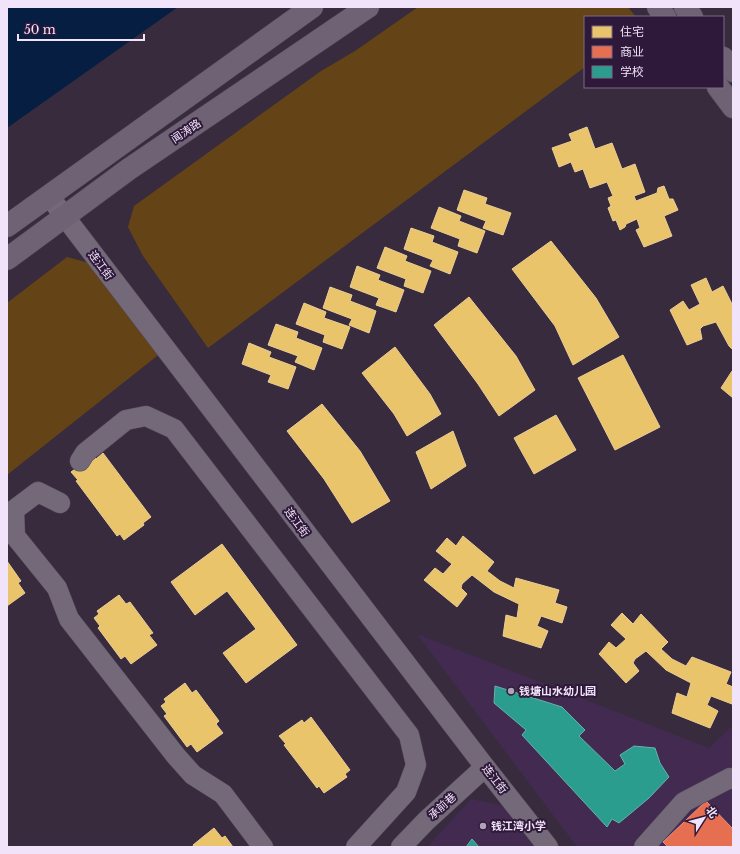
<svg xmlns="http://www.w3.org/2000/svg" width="740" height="854" viewBox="0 0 740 854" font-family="'Libre Baskerville','Noto Sans SC',serif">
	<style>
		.built { fill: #432a50 }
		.green { fill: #644416 }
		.water { fill: #051e42 }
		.homes { fill: #e9c46a; stroke: #ebcd95 }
		.shops { fill: #e76f51; stroke: #ea9283 }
		.schools { fill: #2a9d8f; stroke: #66b2af }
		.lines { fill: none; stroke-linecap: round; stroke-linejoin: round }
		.minor-casing { stroke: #54495a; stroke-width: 21 }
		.major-casing { stroke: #54495a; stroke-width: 23 }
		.minor { stroke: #736978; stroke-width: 20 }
		.major { stroke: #6e6274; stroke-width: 22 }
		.poi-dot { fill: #b0a3b7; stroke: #2f193a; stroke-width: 1.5 }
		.labels { text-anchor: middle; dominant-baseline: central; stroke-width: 4; stroke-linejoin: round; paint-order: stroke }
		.street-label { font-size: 11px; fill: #f1e3f9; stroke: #2f193a }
		.poi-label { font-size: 11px; font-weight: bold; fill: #f1e3f9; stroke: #2f193a; text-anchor: start }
	</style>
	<rect width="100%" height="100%" fill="#372b3d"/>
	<g class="built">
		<polygon points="417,634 709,748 733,725 733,847 577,847"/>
		<polygon points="471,799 501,805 536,847 427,847"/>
	</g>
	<g class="green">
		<polygon points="418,7 628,7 636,17 585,17 585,67 208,348 143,256 128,227 134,206 321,71 355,51"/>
		<polygon points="67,257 93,264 162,352 7,475 7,303"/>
	</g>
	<polygon class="water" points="7,7 178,7 7,128"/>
	<g class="homes">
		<polygon points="587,127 595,149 612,143 622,169 635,164 645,192 634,196 636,201 657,193 658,188 664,186 669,199 673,199 678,210 664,216 672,236 644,247 636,230 640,228 637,219 626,224 625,227 620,230 616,220 613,221 608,208 611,206 608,198 613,196 607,182 590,188 583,169 575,172 571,162 559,167 552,148 572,141 569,134"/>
		<polygon points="464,190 487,198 485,204 511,213 503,235 483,228 486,221 457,210"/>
		<polygon points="439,207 461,216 459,221 485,231 477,253 458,246 460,239 431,228"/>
		<polygon points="411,228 434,236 432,242 458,252 450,274 430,266 433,260 404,249"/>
		<polygon points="551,241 596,298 619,337 573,365 555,326 512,269"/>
		<polygon points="385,247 407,256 405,261 431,271 423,293 404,286 406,279 377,268"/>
		<polygon points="357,266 380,275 378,280 404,290 396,312 376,305 379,298 350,287"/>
		<polygon points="706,278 712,292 723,286 733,306 733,324 731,325 733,328 733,350 729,346 716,322 703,326 700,329 702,339 687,345 670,310 683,301 689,310 700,304 691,285"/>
		<polygon points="330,287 352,295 350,301 376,311 369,333 349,325 352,319 323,308"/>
		<polygon points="469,297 516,356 535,390 499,416 478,384 434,325"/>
		<polygon points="304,303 326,312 324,318 350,327 342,349 323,342 325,335 296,324"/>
		<polygon points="276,324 298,332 296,338 322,348 314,370 295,362 298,356 268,345"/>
		<polygon points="249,343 271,352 269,357 296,367 288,389 268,382 271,375 242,364"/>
		<polygon points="395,347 430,394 441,414 407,436 394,414 362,373"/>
		<polygon points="623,355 660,427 615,450 578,378"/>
		<polygon points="732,371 733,372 733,398 721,388"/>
		<polygon points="322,404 360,451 390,501 352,523 324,479 287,431"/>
		<polygon points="556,415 576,450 534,474 514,438"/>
		<polygon points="453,431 466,466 431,489 416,452"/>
		<polygon points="103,453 151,517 143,523 144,525 124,540 120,534 117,536 76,481 78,480 71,472 93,456 96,459"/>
		<polygon points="463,536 494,562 487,571 500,581 514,588 516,578 559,590 555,603 567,607 562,623 541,616 537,626 548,631 541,648 503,636 506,615 517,618 519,604 494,592 472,575 462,584 461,588 467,594 457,607 424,580 435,568 443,574 452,564 436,551 447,538 456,546"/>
		<polygon points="222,544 297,645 246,683 223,653 256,629 227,591 195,615 171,582"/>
		<polygon points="7,561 21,581 18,583 25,593 7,606"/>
		<polygon points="119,595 126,604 130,602 153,633 149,635 157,645 131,664 125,656 121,659 98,628 100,626 94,618 99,614 97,611"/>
		<polygon points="622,613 633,624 641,614 668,642 661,649 672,659 686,666 692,657 731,672 726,684 733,687 732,704 711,696 707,705 718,711 710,728 672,713 677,693 687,697 691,683 666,670 646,651 635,659 633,663 639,671 626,683 599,654 609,642 616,648 626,639 611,625"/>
		<polygon points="185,683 192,693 196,690 219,721 216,724 223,733 197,752 191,744 187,747 164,716 167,714 161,706 166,702 164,699"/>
		<polygon points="311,717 350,770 345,774 347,777 324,793 319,786 317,788 284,745 286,744 279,736 302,720 304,723"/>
		<polygon points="214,828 222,838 225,836 233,847 194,847 193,845"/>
	</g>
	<polygon class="shops" points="706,801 733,829 733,847 668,847 663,842"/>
	<g class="schools">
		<polygon points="495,686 562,707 585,730 579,736 615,771 625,764 620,755 634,746 655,748 660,763 669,777 649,798 619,823 612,819 607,827 522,735 526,730 494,703"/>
		<polygon points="472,839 479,847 466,847"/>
	</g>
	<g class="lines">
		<defs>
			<g id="minor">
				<polyline points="49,196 485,767 548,847"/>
				<polyline points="80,461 85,453 126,420 146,416 174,429 409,735 416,765 406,792 356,847"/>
				<polyline points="60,503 38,492 14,510 15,536 57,588 69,619 176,756 193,775 223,794 263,847"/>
				<polyline points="401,847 426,821 485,767"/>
				<polyline points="644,847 684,802 730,778 733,779"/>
			</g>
			<g id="major">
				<polyline points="658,7 665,17"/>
				<polyline points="685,7 692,17"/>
				<polyline points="723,58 733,71"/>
				<polyline points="718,87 733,107"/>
				<polyline points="7,226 312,7"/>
				<polyline points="7,259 129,169 368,7"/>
			</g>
		</defs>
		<use href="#minor" class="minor-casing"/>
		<use href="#major" class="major-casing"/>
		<use href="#minor" class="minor"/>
		<use href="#major" class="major"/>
	</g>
	<g class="poi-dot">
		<circle cx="511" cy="691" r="4"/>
		<circle cx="483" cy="826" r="4"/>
	</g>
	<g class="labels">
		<g class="street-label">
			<text transform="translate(186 131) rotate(-34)">闻涛路</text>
			<text transform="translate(101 265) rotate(53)">连江街</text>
			<text transform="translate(297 522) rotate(53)">连江街</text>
			<text transform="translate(495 779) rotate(52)">连江街</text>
			<text transform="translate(442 806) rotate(-42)">承前巷</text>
		</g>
		<g class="poi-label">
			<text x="519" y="691">钱塘山水幼儿园</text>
			<text x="491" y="826">钱江湾小学</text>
		</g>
	</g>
	<rect width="740" height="854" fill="none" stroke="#f1e3f9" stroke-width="16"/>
	<rect x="584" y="16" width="140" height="72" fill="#2f193a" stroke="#7d6a86"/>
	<rect x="592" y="26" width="20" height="12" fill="#e9c46a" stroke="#7d6a86"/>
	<text x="620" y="36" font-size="12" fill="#f1e3f9">住宅</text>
	<rect x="592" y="46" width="20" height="12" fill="#e76f51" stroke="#7d6a86"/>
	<text x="620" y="56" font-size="12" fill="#f1e3f9">商业</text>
	<rect x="592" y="66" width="20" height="12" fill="#2a9d8f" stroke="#7d6a86"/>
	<text x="620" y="76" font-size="12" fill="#f1e3f9">学校</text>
	<g transform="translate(704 818) rotate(54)" stroke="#2f193a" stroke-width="3" paint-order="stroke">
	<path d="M0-3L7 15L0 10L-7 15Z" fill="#f1e3f9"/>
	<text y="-6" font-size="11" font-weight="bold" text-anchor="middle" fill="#f1e3f9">北</text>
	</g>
	<path d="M18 34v6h126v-6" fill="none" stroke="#f1e3f9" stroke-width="2"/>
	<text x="24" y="34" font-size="12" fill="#f1e3f9" stroke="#2f193a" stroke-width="3" paint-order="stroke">50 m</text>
</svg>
